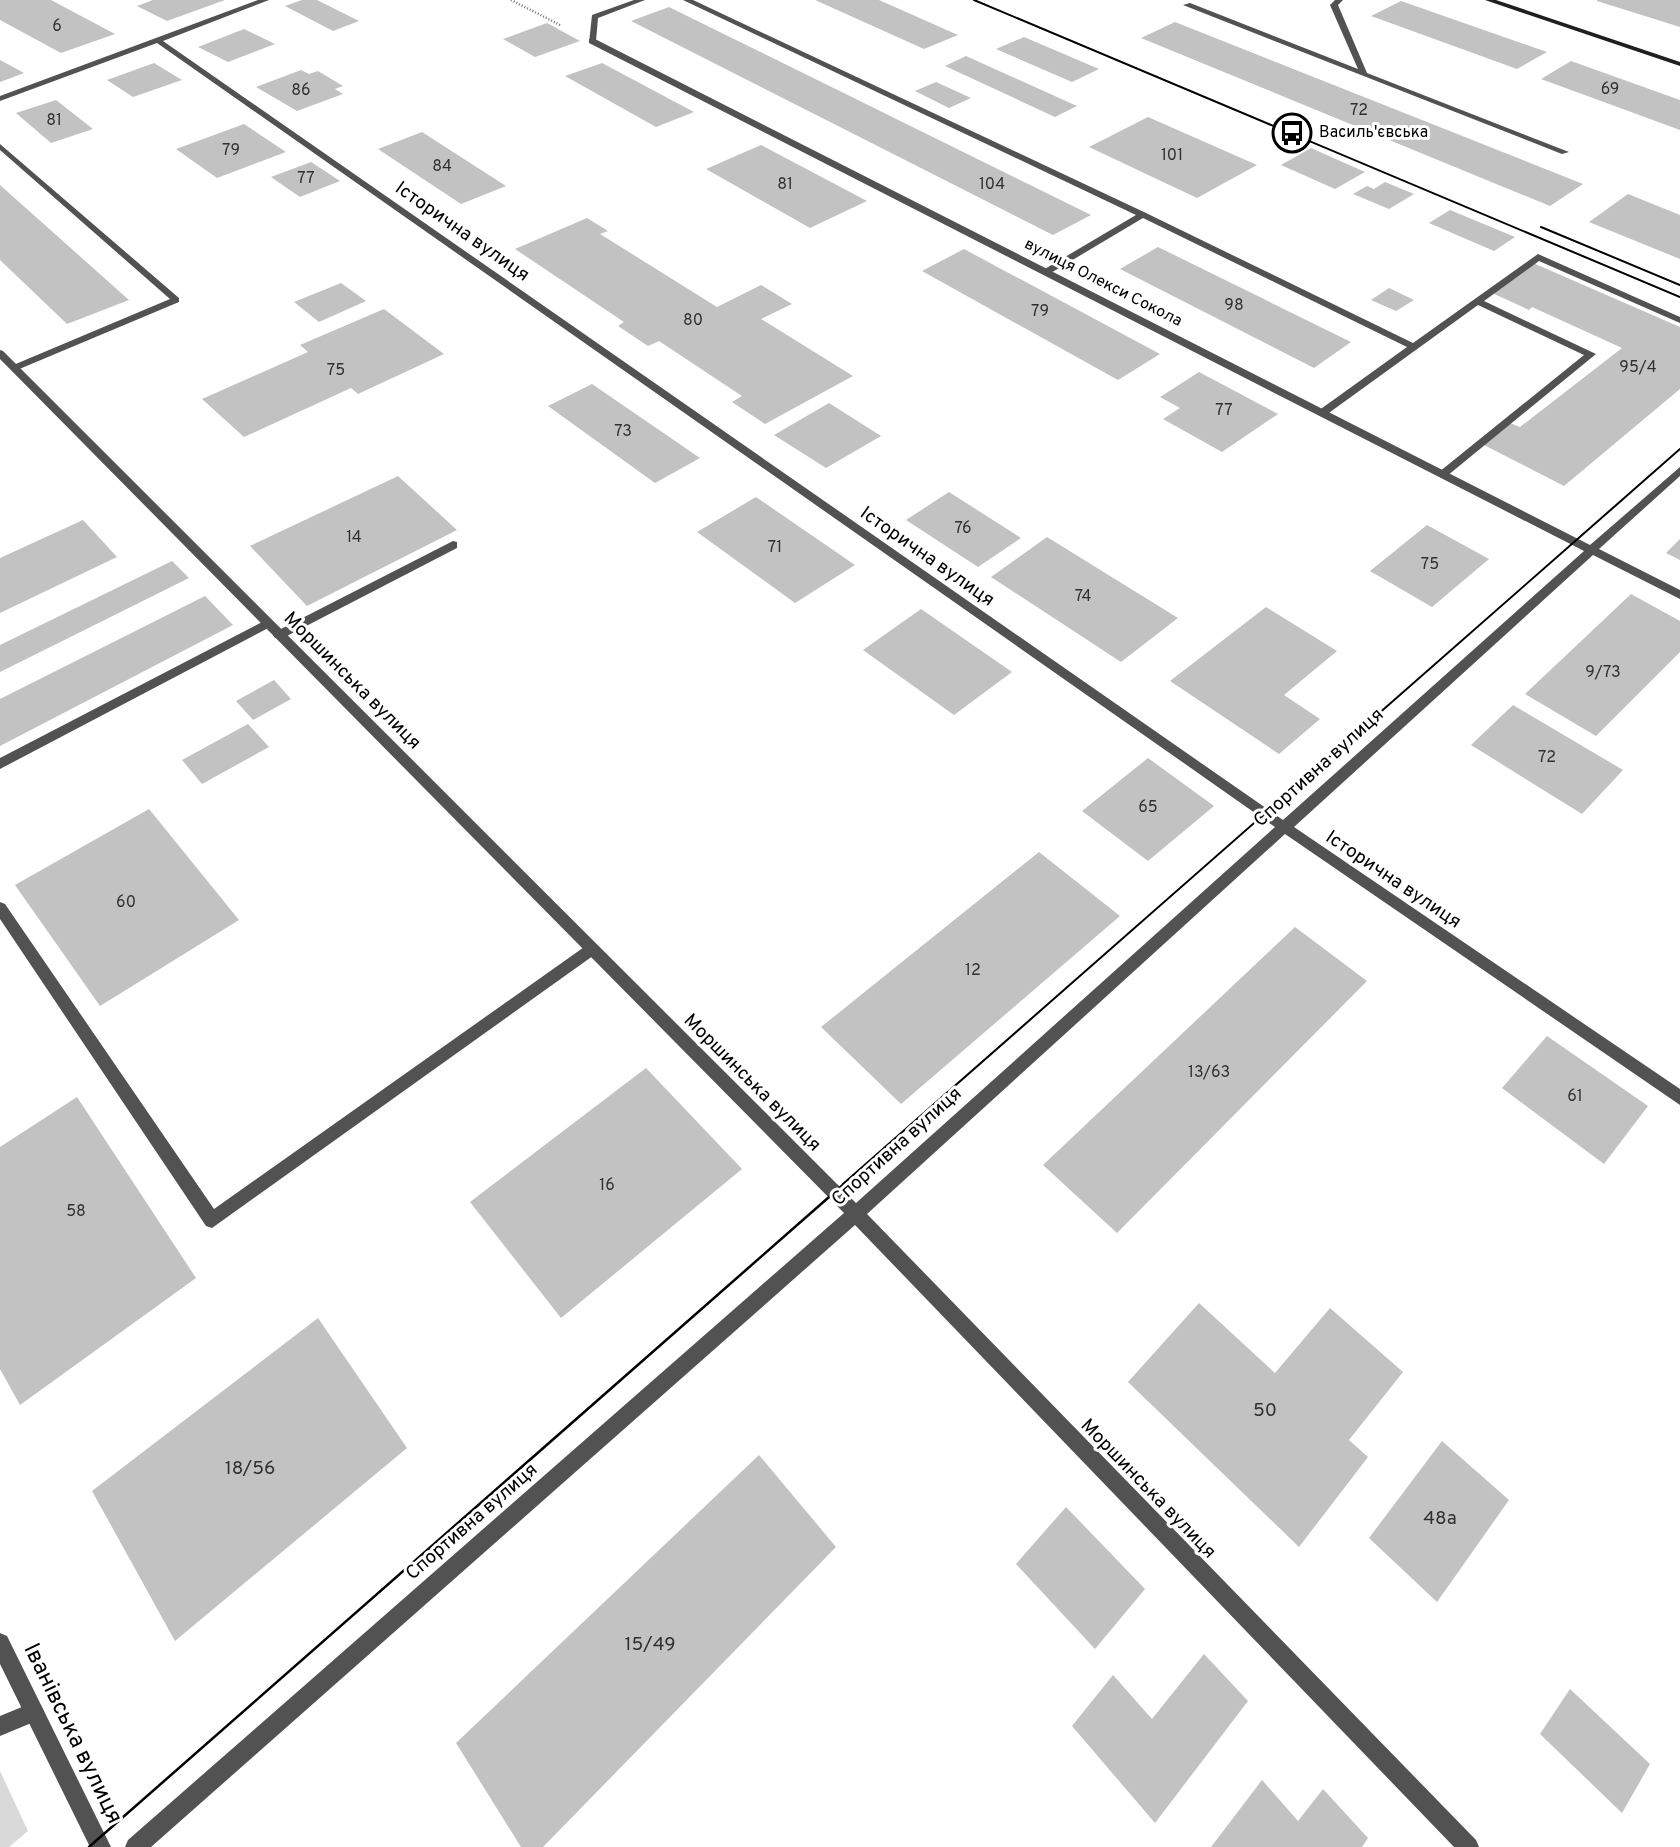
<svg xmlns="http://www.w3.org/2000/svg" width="1680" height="1847" viewBox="0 0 1680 1847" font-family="Overpass,sans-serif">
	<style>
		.green { fill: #d9d9d9 }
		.building { fill: #c2c2c2 }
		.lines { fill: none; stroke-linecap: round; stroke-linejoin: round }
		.path { stroke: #747474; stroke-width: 2.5; stroke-dasharray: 1 2; stroke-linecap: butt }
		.lane { fill: #525252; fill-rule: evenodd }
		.street { fill: #525252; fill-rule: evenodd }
		.secondary { fill: #1f1f1f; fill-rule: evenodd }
		.tram-far1 { stroke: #000; stroke-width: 2 }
		.tram { stroke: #000; stroke-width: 2.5 }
		.labels { text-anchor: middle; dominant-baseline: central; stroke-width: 6; stroke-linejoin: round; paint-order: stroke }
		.number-label { font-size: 16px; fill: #303030 }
		.far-poi-label { font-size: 16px; fill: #000; stroke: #fff; text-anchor: start }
		.far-street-label { font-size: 16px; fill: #000; stroke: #fff }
		.street-label { font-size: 19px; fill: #000; stroke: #fff }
		.near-number-label { font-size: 19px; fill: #303030 }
		.near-street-label { font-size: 23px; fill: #000; stroke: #fff }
	</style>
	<rect width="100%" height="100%" fill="#fff"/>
	<polygon class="green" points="0,1771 28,1831 9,1847 0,1847"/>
	<g class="building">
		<polygon points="0,0 51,0 115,34 61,53 0,20"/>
		<polygon points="153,0 225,0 167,21 137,6"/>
		<polygon points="302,0 317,0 359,21 333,31 285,6"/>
		<polygon points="815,0 879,0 958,35 924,49"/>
		<polygon points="1597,0 1680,0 1680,27 1597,1"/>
		<polygon points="1401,1 1547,52 1517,69 1371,16"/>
		<polygon points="669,7 793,68 1091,215 1053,235 631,21"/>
		<polygon points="1175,22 1583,184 1550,206 1141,38"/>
		<polygon points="547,23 580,41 535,57 503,39"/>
		<polygon points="244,29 275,44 228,62 198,47"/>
		<polygon points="1024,37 1099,69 1072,82 996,49"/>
		<polygon points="966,56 1077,106 1055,117 945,66"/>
		<polygon points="0,60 24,73 0,82"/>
		<polygon points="1571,61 1680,100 1680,130 1541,79"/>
		<polygon points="154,63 182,80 133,97 107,80"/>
		<polygon points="602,63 694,112 656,127 565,76"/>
		<polygon points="301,70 309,74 318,71 343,86 335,89 343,94 297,111 256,87"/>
		<polygon points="936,82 971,98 949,108 915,91"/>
		<polygon points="56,100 93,129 51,143 16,113"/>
		<polygon points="1148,117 1257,165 1197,198 1089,147"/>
		<polygon points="244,124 286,152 217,178 176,149"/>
		<polygon points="422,132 506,186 461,204 378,149"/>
		<polygon points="761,145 867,201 810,228 706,169"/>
		<polygon points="1311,148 1365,172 1335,189 1281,165"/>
		<polygon points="311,162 340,181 300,197 271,177"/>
		<polygon points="1385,182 1414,194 1389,209 1353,194 1367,186 1374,189"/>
		<polygon points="0,185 129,300 67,324 0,260"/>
		<polygon points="1628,194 1680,215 1680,259 1589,222"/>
		<polygon points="1450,210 1515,237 1494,251 1429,223"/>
		<polygon points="587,218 608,231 600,234 717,307 761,285 792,304 761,319 853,376 765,424 732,402 742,396 659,341 648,346 618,326 624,322 515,249"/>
		<polygon points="1158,247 1351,342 1314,368 1120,269"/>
		<polygon points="964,249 1160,354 1118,380 922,271"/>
		<polygon points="1533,263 1680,327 1680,389 1564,486 1482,444 1510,423 1520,427 1622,348 1532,307 1529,310 1490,292"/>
		<polygon points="341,283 366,301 319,322 294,302"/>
		<polygon points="1389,288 1414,300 1396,311 1371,300"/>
		<polygon points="384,309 444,354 358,394 351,388 244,437 202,399 308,352 300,345"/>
		<polygon points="1199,372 1278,414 1222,452 1163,419 1180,408 1160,397"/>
		<polygon points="592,384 700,458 655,483 548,406"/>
		<polygon points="829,403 881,436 826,468 774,435"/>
		<polygon points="398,476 457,530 307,606 250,546"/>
		<polygon points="949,492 1021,538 978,567 906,520"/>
		<polygon points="756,497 855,565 795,603 697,532"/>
		<polygon points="83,520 117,557 0,613 0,558"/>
		<polygon points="1427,525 1489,559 1432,607 1370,571"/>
		<polygon points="1047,537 1178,618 1121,662 991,577"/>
		<polygon points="1680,539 1680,560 1666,553"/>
		<polygon points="172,561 189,578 0,672 0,645"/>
		<polygon points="1631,594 1680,621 1680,652 1596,736 1525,694"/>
		<polygon points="205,596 233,625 0,746 0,699"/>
		<polygon points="1266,607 1337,651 1284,695 1320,719 1279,754 1170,681"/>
		<polygon points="921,609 1012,672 954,715 863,650"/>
		<polygon points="274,680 291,699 253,720 236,701"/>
		<polygon points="1513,705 1623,770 1582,814 1471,745"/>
		<polygon points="248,724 269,747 202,784 182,760"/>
		<polygon points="1148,758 1214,806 1148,861 1082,811"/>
		<polygon points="149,809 239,920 100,1006 15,885"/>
		<polygon points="1039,852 1120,916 901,1104 821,1027"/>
		<polygon points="1295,927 1367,981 1117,1233 1043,1165"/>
		<polygon points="1547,1036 1648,1106 1604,1164 1502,1088"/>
		<polygon points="646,1068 742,1169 561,1318 470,1202"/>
		<polygon points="77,1097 196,1278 20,1405 0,1369 0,1147"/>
		<polygon points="1199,1303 1275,1373 1330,1308 1403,1372 1349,1440 1368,1457 1299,1547 1128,1382"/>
		<polygon points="318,1318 407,1448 175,1641 92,1491"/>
		<polygon points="1442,1441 1509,1500 1437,1602 1369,1538"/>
		<polygon points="759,1455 836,1547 543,1847 521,1847 456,1743"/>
		<polygon points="1066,1507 1145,1589 1095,1649 1016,1564"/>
		<polygon points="1204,1654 1248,1701 1155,1823 1072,1726 1113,1675 1152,1719"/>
		<polygon points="1570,1689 1650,1764 1622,1813 1540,1734"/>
		<polygon points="1262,1780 1298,1821 1323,1789 1368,1838 1362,1847 1211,1847"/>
	</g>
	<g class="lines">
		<polyline class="path" points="511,0 560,25"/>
		<g class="lane">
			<polygon points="634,0 645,0 598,18 596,41 589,43 592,15"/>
			<polygon points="683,0 693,0 1146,213 1413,343 1538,254 1680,317 1680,323 1539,261 1484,301 1596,354 1447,476 1439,476 1439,472 1584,355 1478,305 1326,415 1318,415 1318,411 1407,347 1143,218 1049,274 1043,274 1043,270 1136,215"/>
			<polygon points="1335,0 1343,0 1338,5 1367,73 1569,152 1562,154 1183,5 1190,3 1358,69 1330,5"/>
			<polygon points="0,144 179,298 179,302 17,370 11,370 11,366 170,299 0,150"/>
			<polygon points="453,541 457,542 457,548 283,638 275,638 273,635 275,632"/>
			<polygon points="268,619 274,623 272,626 0,769 0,758"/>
			<polygon points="0,902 5,904 214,1209 587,945 597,945 599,949 597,953 212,1228 206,1226 0,919"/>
			<polygon points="34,1702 41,1705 44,1712 41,1719 0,1736 0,1716"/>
		</g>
		<g class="street">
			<polygon points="258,0 269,0 163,41 1283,820 1584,551 589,43 589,39 595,39 1590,545 1680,467 1680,476 1599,549 1680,590 1680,599 1593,555 1294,827 1680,1089 1680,1105 1285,834 867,1214 1476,1840 1479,1847 1454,1847 855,1225 151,1847 125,1847 128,1840 844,1213 0,359 0,350 3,351 856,1203 1275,827 157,43 0,101 0,96"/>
			<polygon points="0,1633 7,1636 111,1847 90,1847 0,1664"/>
		</g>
		<polygon class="secondary" points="1485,0 1496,0 1680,62 1680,66"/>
		<g class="tram-far1">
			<polyline points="974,0 1680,297"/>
			<polyline points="1541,227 1680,285"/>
			<polyline points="843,1184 1680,449"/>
		</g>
		<polyline class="tram" points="89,1847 845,1183"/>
	</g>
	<defs>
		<symbol id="bus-ring" viewBox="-11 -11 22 22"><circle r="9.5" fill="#fff" stroke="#000" stroke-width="1.5"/><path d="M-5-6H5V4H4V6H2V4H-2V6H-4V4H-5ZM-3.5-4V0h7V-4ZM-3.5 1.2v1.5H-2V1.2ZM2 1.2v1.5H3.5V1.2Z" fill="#000"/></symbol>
	</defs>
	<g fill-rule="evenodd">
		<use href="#bus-ring" x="1270" y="111" width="44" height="44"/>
	</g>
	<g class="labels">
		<g class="number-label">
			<text x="57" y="27">6</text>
			<text x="1610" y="90">69</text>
			<text x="301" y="91">86</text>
			<text x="1359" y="111">72</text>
			<text x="54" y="121">81</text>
			<text x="231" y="151">79</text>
			<text x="1172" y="156">101</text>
			<text x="442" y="167">84</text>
			<text x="306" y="179">77</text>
			<text x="785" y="185">81</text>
			<text x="992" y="185">104</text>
			<text x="1234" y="306">98</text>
			<text x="1040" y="312">79</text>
			<text x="693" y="321">80</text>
			<text x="1638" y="368">95/4</text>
			<text x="336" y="371">75</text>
			<text x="1224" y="411">77</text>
			<text x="623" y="432">73</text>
			<text x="963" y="529">76</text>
			<text x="354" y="538">14</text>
			<text x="775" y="548">71</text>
			<text x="1430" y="565">75</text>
			<text x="1083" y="597">74</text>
			<text x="1603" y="673">9/73</text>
			<text x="1547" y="758">72</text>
			<text x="1148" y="808">65</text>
			<text x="126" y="903">60</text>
			<text x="973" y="971">12</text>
			<text x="1209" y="1073">13/63</text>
			<text x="1575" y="1097">61</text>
			<text x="607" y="1186">16</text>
			<text x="76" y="1212">58</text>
		</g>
		<g class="far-poi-label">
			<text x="1319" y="133">Василь'євська</text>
		</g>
		<g class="far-street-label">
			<text transform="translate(1103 283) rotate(27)">вулиця Олекси Сокола</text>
		</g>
		<g class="street-label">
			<text transform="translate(462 232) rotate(35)">Історична вулиця</text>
			<text transform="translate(927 557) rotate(35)">Історична вулиця</text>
			<text transform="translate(352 681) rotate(45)">Моршинська вулиця</text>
			<text transform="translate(1319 768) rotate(-42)">Спортивна вулиця</text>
			<text transform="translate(1393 880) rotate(34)">Історична вулиця</text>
			<text transform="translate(752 1083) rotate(45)">Моршинська вулиця</text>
			<text transform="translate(897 1147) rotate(-42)">Спортивна вулиця</text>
			<text transform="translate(1148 1489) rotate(46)">Моршинська вулиця</text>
			<text transform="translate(472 1522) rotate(-41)">Спортивна вулиця</text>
		</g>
		<g class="near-number-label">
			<text x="1265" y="1411">50</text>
			<text x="250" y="1469">18/56</text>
			<text x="1440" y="1519">48а</text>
			<text x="650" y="1645">15/49</text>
		</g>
		<g class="near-street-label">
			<text transform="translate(72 1734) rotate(64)">Іванівська вулиця</text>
		</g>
	</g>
</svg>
